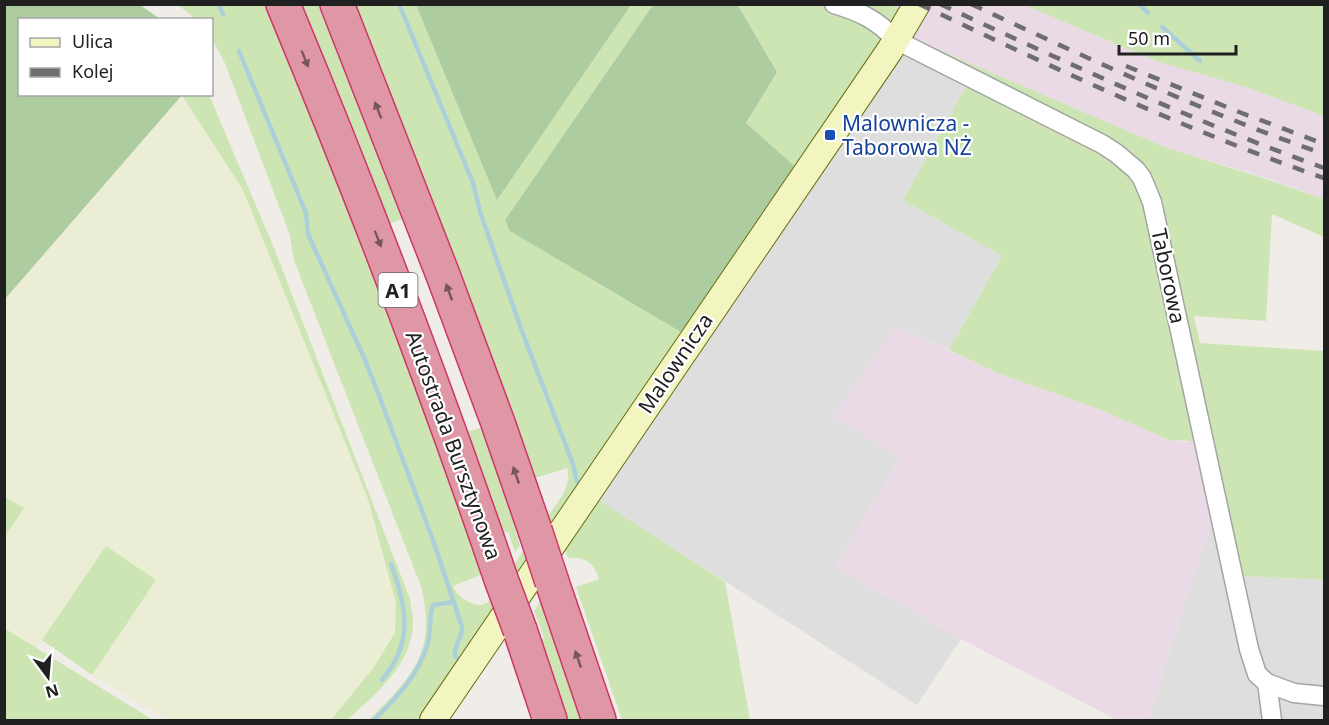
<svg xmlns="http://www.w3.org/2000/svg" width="1329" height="725" viewBox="0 0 1329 725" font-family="'Noto Sans',sans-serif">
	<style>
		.residential { fill: #dedede }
		.industrial { fill: #e9dae6 }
		.farmland { fill: #ebedd5 }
		.grass { fill: #cce5b2 }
		.forest { fill: #adcca0 }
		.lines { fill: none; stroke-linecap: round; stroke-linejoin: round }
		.stream { stroke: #acd0da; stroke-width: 4.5 }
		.street-casing { stroke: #a4a4a4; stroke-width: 21 }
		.secondary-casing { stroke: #67710e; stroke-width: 28 }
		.highway-casing { stroke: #cd366b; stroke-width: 36 }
		.street { stroke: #fff; stroke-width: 18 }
		.secondary { stroke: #f3f5c1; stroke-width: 26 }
		.highway { stroke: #e097a5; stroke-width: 33 }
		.rail { stroke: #6e6e6e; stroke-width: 4.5; stroke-dasharray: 12 12; stroke-linecap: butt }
		.highway-bridge-casing { stroke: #cd366b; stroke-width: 36; stroke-linecap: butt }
		.highway-bridge { stroke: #e097a5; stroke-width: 33 }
		.oneway { fill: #76565c }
		.transit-dot { fill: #1a4fb4; stroke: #fff; stroke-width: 2 }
		.labels { text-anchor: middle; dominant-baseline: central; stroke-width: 4.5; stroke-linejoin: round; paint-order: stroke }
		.shield { fill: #fff; stroke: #636363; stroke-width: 1.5 }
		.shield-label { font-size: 20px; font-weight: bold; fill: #202020 }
		.transit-label { font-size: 21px; fill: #164399; stroke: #fff; text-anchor: start }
		.street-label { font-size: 21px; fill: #202020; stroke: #fff }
	</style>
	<rect width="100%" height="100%" fill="#f0ede8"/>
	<g class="residential">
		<polygon points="905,52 968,83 903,200 1002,256 949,350 896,326 900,457 835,567 961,639 917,705 594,497 895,59"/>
		<polygon points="1216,509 1238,576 1324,580 1324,720 1150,720 1160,681"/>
	</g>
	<g class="industrial">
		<polygon points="890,5 1024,5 1159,62 1246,87 1324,116 1324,199 1263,177 1167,148 918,41 894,28"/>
		<polygon points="896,326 1000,374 1099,409 1169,440 1186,442 1203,437 1216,509 1160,681 1150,720 1117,720 961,639 835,567 900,457 832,417"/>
	</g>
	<polygon class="farmland" points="182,95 243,190 368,499 396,603 395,633 388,644 374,667 331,720 169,720 92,675 156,580 106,546 36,648 5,628 5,536 24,508 5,497 5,299"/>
	<g class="grass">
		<polygon points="738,4 820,5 852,15 888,37 800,171 746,123 777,72"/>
		<path d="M178 5H267L310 109 407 359 483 574 453 586C458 598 470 605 482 605L487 603 562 496C567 486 570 478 567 468L535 478 478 320 353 5H416L497 199 631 5H653L505 220 511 231 686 335 424 720H369C411 677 436 655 422 589L304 286 293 257 290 235 224 61 212 39V20L196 19Z"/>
		<polygon points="293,5 324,5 411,215 383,227"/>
		<polygon points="850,5 890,5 905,11 894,28"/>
		<polygon points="1024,5 1324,5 1324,116 1246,87 1159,62"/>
		<polygon points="918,41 1167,148 1263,178 1324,199 1324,237 1272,214 1266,321 1194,316 1200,343 1324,351 1324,580 1243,576 1213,438 1146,169 1139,160 1123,148 920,45"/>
		<polygon points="968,83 1079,138 1129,172 1144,200 1196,434 1192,441 1169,440 1099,409 1000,374 949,350 1002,256 903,200"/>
		<path d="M182 95H209L274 248 410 599C411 607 413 615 413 623 412 665 376 694 347 720H331L374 667 388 644 395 633 396 603 368 499 243 190Z"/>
		<polygon points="488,425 521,519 513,522 520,545 515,552 508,532 497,536 461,434"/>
		<polygon points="5,497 24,508 5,536"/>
		<path d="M594 497 725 582 750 720H622L576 587 599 579C595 563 584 556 568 558L563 545Z"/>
		<polygon points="106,546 156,580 92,675 42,640"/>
		<polygon points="540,602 549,631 559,628 589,720 561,720 535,641 544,638 534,611"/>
		<polygon points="4,628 153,720 5,720"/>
	</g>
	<g class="forest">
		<polygon points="5,4 140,5 160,19 20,20 20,94 182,95 5,299"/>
		<polygon points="416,5 631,5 497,200"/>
		<polygon points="653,5 738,5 777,72 746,123 800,171 686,335 510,231 505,220"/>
	</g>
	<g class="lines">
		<g class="stream">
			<polyline points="218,4 223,14"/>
			<polyline points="399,4 473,183 481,215 523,334 573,464 577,482"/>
			<polyline points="1139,4 1148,13"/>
			<polyline points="1162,27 1200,61"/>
			<path d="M239 51 306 213 308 234 365 360 380 398 434 543 462 627C463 637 453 646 455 656L458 659"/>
			<path d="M382 680C414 642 407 607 391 564"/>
			<path d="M374 720C397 697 419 675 428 643 431 630 429 617 433 605L454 602"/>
		</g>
		<defs>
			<g id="street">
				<path d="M834 4C861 12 877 20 896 40L1102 144 1116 153 1136 170 1142 178 1152 202 1249 649 1257 674 1267 683 1272 720"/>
				<polyline points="1267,683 1294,693 1324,696"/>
			</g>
			<polyline id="secondary" points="433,720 890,50 917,4"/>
			<g id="highway">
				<path d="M283 4C362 194 435 385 501 579"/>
				<polyline points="337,4 443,275 498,423 535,530"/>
				<polyline points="552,582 599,720"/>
				<polyline points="520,630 550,720"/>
			</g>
		</defs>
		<use href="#street" class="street-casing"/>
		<use href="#secondary" class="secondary-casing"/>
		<use href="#highway" class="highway-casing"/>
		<use href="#street" class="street"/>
		<use href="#secondary" class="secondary"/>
		<use href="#highway" class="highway"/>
		<g class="rail">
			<path d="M919 4C1052 67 1185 130 1324 178"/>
			<path d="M940 4C1067 63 1193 121 1324 168"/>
			<path d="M971 4C1087 58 1203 112 1324 154"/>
			<polyline points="1126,66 1239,112 1324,144"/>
		</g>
		<defs>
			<g id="highway-bridge">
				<polyline points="535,530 552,582"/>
				<polyline points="501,579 520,630"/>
			</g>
		</defs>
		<use href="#highway-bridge" class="highway-bridge-casing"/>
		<use href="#highway-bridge" class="highway-bridge"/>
	</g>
	<defs><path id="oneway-solid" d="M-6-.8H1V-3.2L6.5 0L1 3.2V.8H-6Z" transform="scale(1.5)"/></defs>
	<g class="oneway">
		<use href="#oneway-solid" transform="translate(305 59) rotate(68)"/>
		<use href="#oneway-solid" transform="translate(378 110) rotate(-111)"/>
		<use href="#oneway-solid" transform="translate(378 239) rotate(69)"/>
		<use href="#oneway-solid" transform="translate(449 292) rotate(-110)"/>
		<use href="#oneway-solid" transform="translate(516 475) rotate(-109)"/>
		<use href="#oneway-solid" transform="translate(578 659) rotate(-109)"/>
	</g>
	<rect class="transit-dot" x="824" y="129" width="12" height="12" rx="3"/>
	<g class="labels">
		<rect class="shield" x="378.5" y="273" width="39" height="34" rx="4.5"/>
		<g class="shield-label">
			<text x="398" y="290">A1</text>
		</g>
		<g class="transit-label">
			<text x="842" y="123">Malownicza -<tspan x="842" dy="24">Taborowa NŻ</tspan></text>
		</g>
		<g class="street-label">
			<text transform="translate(1169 276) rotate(78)">Taborowa</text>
			<text transform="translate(675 363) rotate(-56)">Malownicza</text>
			<text transform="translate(454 445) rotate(70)">Autostrada Bursztynowa</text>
		</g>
	</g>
	<rect width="1329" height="725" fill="none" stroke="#202020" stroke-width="12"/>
	<rect x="18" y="18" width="195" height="78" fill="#ffffff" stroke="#a6a6a6" stroke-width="1.5"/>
	<rect x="30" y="38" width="30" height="9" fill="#f3f5c1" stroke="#a6a6a6" stroke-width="1.5"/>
	<text x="72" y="48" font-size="18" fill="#202020">Ulica</text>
	<rect x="30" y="68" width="30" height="9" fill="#6e6e6e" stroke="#a6a6a6" stroke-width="1.5"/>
	<text x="72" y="78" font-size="18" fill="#202020">Kolej</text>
	<g transform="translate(48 677) rotate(164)" stroke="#ffffff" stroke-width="4.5" paint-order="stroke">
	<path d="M0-4.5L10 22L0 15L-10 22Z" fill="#202020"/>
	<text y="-9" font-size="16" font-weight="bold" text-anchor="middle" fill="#202020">N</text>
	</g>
	<path d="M1119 45v9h117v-9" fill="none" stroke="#202020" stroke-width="3"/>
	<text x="1128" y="45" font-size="18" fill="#202020" stroke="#ffffff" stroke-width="4.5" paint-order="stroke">50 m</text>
</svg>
